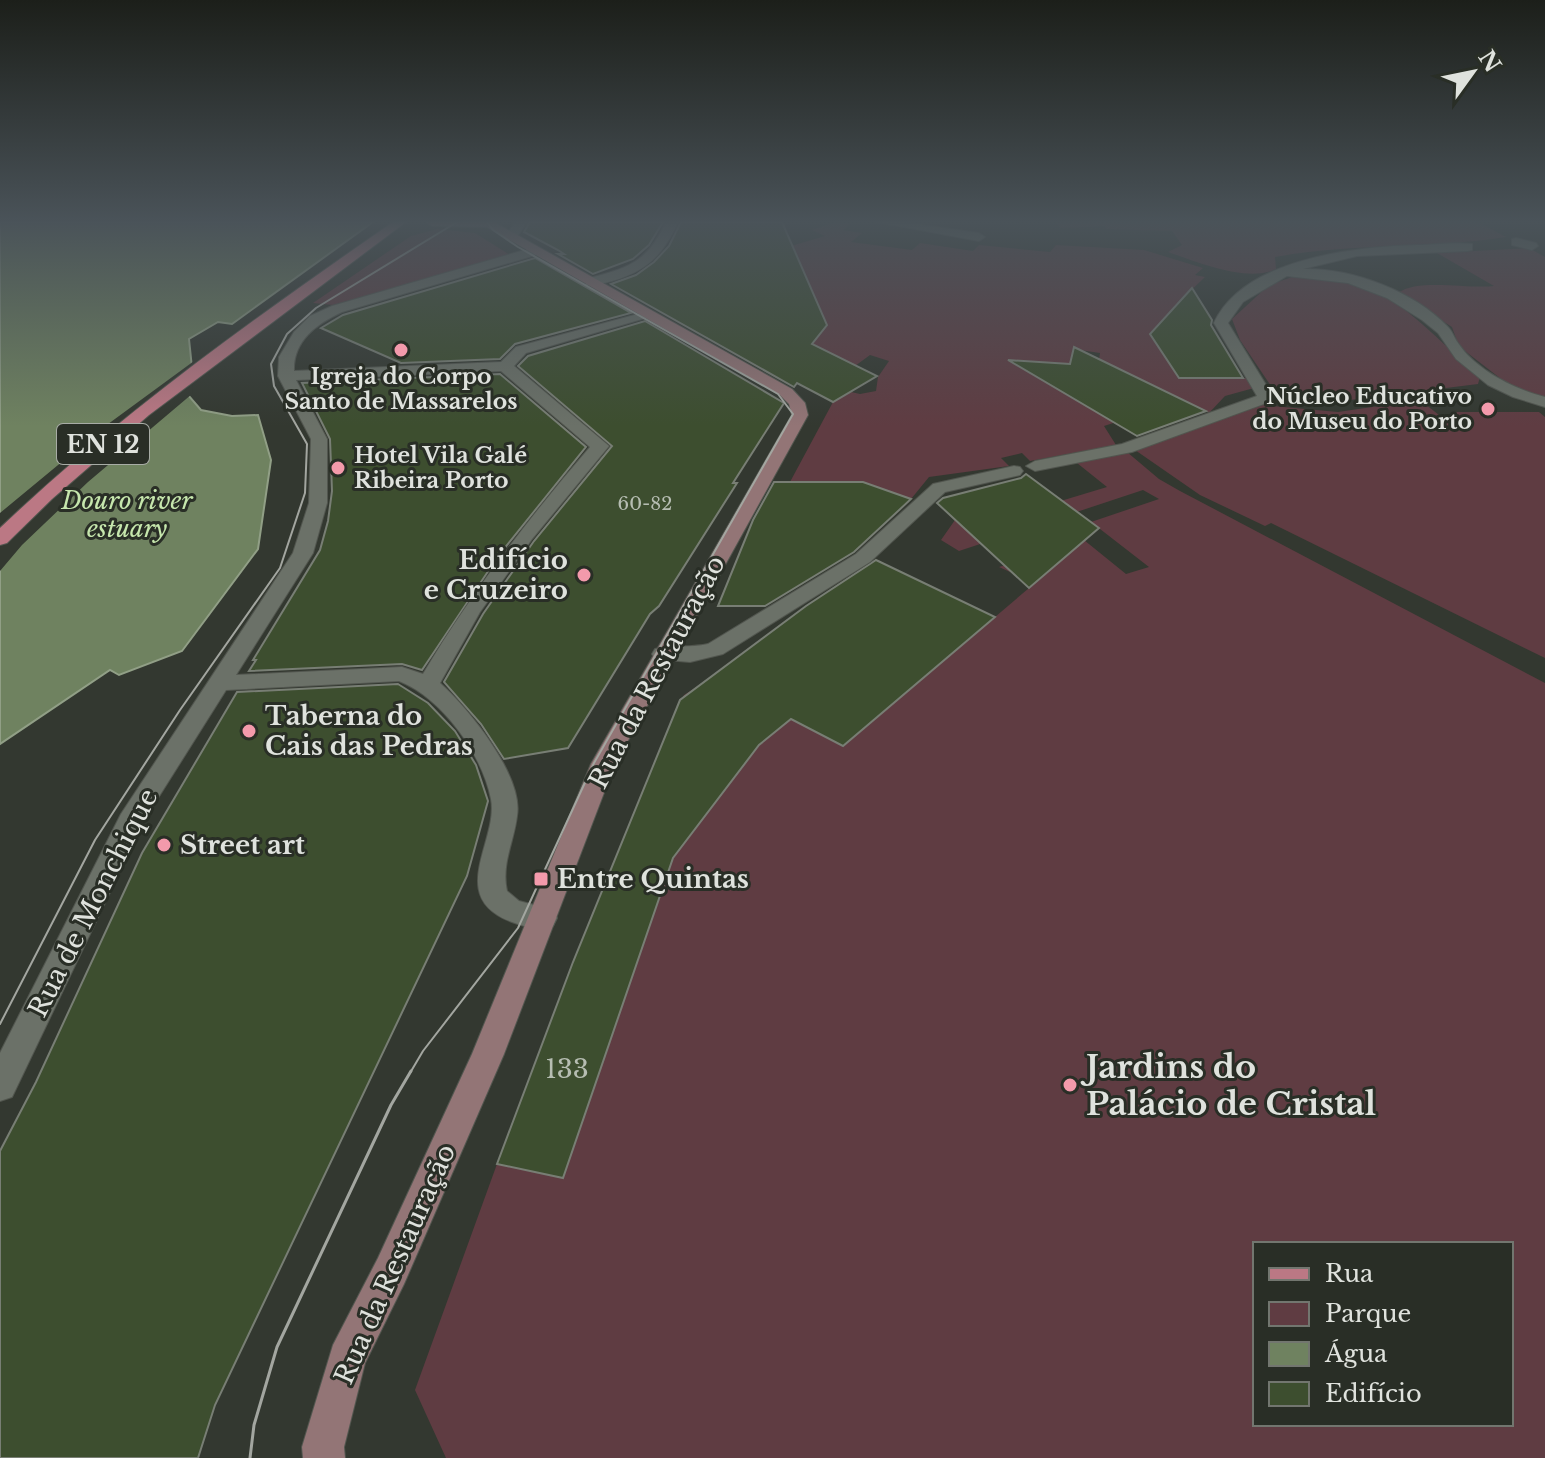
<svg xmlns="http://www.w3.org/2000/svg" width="1545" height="1458" viewBox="0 0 1545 1458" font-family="'Libre Baskerville',serif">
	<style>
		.green { fill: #5f3c42; fill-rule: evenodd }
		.water { fill: #6f8260; stroke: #919f86; stroke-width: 2 }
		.pier { fill: #333830 }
		.building { fill: #3d4e2f; stroke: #787e74; stroke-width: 2 }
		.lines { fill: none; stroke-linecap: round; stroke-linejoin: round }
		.street-casing { stroke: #52564f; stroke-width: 2 }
		.secondary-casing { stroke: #52564f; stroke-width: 2 }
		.primary-casing { stroke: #52564f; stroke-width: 2 }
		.street { fill: #6b7168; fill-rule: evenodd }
		.secondary { fill: #937576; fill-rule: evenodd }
		.primary { fill: #bb7884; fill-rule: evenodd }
		.tram-far1 { stroke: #a3a6a0; stroke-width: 2 }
		.tram { stroke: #a3a6a0; stroke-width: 3 }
		.poi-dot { fill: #f39aab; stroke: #292e26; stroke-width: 3 }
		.labels { text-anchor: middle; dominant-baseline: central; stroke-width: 6; stroke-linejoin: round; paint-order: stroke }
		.far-number-label { font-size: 18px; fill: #b6bdb2 }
		.far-poi-label { font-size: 22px; font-weight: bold; fill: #dfe2dd; stroke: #292e26 }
		.shield { fill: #292e26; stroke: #a8aca6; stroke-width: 2 }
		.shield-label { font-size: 24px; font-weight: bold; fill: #dfe2dd }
		.far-water-label { font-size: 24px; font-style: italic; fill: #c6e7ad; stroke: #292e26 }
		.poi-label { font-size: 26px; font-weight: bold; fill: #dfe2dd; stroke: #292e26; text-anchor: start }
		.street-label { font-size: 26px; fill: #dfe2dd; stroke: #292e26 }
		.near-number-label { font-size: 26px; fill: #b6bdb2 }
		.near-poi-label { font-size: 32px; font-weight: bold; fill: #dfe2dd; stroke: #292e26; text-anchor: start }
	</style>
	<rect width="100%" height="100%" fill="#333830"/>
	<g class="green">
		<path d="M836 222 849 224 843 230 862 233 851 242 912 250 920 243 973 251 979 245 1050 252 1056 245 1144 250 1203 268 1195 275 1205 277 1184 297 1152 337 1179 378H1250L1254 388 1225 396 1209 413 1184 400 1104 426 1116 445 1030 461 1022 453 1001 458 1009 466 929 477 911 499 863 482H790L833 402 851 392 860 394 876 391 878 377 889 361 870 355 855 366 812 344 818 336 814 296 796 263 791 246 825 236 812 230ZM1073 349 1100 353 1096 382 1049 376 1050 362 1070 364Z"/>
		<path d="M1057 222H1478L1506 237C1429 249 1351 243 1275 257L1276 269C1248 283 1197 262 1168 252L1182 245 1172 231 1106 229 1105 226 1060 228Z"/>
		<polygon points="437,229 475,233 510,255 333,305 313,303 411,236"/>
		<path d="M1529 248 1545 257V399L1505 382 1465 351 1457 341 1452 327 1398 293C1417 278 1468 289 1494 286L1437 253Z"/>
		<path d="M1295 276C1322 276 1349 278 1374 290 1407 305 1451 352 1480 377L1478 384 1326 403 1273 389 1240 340 1232 319 1269 285Z"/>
		<polygon points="1420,400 1453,426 1469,426 1455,412 1539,412 1545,417 1545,658 1271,523 1265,526 1200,495 1135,450 1262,405 1338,412"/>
		<path d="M1127 452 1159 479 1180 491 1545 683V1458H446L415 1390 497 1164 563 1178 673 858 762 740 676 709 684 695 706 681 780 727 791 719 844 745 1035 583 999 567 1084 540 1126 574 1149 567 1091 522 1159 499 1143 490 959 551 941 540 955 520 1008 504 1021 513 1107 487 1077 463ZM1255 1244H1511V1424H1255Z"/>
	</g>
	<polygon class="water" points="0,222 373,222 232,324 218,322 189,339 192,368 188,395 201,410 232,416 258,415 271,460 258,549 182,651 119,675 110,670 0,744"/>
	<polygon class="pier" points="194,361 192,394 88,482 22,545 0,571 0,513 104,427"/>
	<g class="building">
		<polygon points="530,222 663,222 649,245 633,259 593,274 558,254 564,254 558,250 524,232"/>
		<polygon points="681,222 782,222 827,325 812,344 877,376 833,402 797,383 794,387 611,284 636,275 654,262 669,246"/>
		<polygon points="535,258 631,313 515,344 500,359 401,363 321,328 343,315"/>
		<polygon points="1192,288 1212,320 1211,325 1243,378 1179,378 1150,334"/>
		<polygon points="645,321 784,403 733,483 737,483 659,606 650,614 568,748 504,759 481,724 444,682 483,614 534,541 612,446 518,366 528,356"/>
		<polygon points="1074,347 1206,411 1137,436 1008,360 1070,364"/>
		<polygon points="500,374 586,447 499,555 422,670 402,664 249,671 256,660 253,660 320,550 328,521 332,491 330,439 302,383"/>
		<polygon points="1026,474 1099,528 1029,588 937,503 943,498 1021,478"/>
		<polygon points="774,482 863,482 911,499 854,552 765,606 718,606 753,520"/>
		<polygon points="876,560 995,617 843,746 791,719 759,745 673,858 563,1178 497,1164 573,962 680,700 806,606"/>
		<polygon points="398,684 428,703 455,731 476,765 488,801 467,876 215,1405 198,1458 0,1458 0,1151 36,1082 142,853 237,692"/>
	</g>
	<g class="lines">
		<defs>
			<g id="street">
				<polygon points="515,222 527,222 515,240 507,240 505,237"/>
				<path d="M666 222H678C663 255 647 271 612 281 603 283 595 286 586 285V279C628 268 647 263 666 222Z"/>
				<polygon points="877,222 903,222 979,233 985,237 979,241"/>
				<polygon points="1516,238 1536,243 1538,246 1532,250 1512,245 1512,239"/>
				<path d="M1472 244V250L1468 251 1357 256 1303 269C1352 268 1414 291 1448 327 1453 332 1454 338 1458 343 1476 370 1514 389 1545 397V407L1513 397 1488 385 1456 359 1438 333 1422 320 1387 298 1348 283 1287 276 1243 302 1228 323 1274 398 1272 401 1132 452 1035 471 1026 466 1035 461 1122 444 1257 396 1214 323C1244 257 1361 246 1423 245 1439 244 1457 242 1472 244Z"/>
				<path d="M535 247 541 251 539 254 342 312C316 324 293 341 294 371L501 362 516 347 649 311 656 315 526 353 514 366 609 446 532 539 480 612 440 683C468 708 524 776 517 816 514 842 501 864 507 891L519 901 553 910 557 918 553 926C539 931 526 927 512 922 445 897 499 841 491 799 482 754 442 698 399 681L226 690 146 817 12 1097 0 1101V1053L121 814 293 553 309 503 311 439 278 376 279 357 294 332 310 316 332 306ZM501 371 590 447C528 519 472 592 423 674L402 667 236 675 313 553 327 503V439L296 380Z"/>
				<path d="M1014 466 1020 467 1023 471 1020 475 945 492 870 562 723 654 690 662 655 659 652 654 655 649C672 645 690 648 708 644L856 554 933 484Z"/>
			</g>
			<polygon id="secondary" points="426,222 494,222 792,389 805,403 808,415 615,764 504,1054 404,1284 365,1363 344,1447 345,1458 303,1458 302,1447 333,1345 378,1258 472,1054 591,764 792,415 789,404 780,395 487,227 432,226"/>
			<path id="primary" d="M393 222H406L149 415 52 499 7 543 0 545V528C121 413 256 317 393 222Z"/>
		</defs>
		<use href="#street" class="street-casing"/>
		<use href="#secondary" class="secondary-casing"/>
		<use href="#primary" class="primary-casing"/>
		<use href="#street" class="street"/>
		<use href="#secondary" class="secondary"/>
		<use href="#primary" class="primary"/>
		<g class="tram-far1">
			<polyline points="0,1024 95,840 180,710 280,568 305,493 307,444 274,386 271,364 287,334 316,308 457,222"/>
			<polyline points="410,1073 423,1051 518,928 594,763 793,414 778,394 518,247 493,230 487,222"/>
		</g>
		<polyline class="tram" points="250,1458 254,1425 277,1347 391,1105 411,1071"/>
	</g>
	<linearGradient id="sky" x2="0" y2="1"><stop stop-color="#1c1f1a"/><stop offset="0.52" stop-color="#4a5359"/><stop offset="1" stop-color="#4a5359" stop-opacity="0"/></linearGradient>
	<rect width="1545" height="426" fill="url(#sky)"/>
	<g class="poi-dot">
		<circle cx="401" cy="350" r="8"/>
		<circle cx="1488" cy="409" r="8"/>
		<circle cx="338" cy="468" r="8"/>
		<circle cx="584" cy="575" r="8"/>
		<circle cx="249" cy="731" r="8"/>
		<circle cx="164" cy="845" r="8"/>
		<rect x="533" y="871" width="16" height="16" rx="4"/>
		<circle cx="1070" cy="1085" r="8"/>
	</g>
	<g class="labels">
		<g class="far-number-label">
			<text x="645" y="504">60-82</text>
		</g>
		<g class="far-poi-label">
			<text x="401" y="376">Igreja do Corpo<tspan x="401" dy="25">Santo de Massarelos</tspan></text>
			<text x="1472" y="396" text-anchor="end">Núcleo Educativo<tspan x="1472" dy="25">do Museu do Porto</tspan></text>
			<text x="354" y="455" text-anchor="start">Hotel Vila Galé<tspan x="354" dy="25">Ribeira Porto</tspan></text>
		</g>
		<rect class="shield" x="57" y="424" width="92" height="40" rx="6"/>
		<g class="shield-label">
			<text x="103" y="444">EN 12</text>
		</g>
		<g class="far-water-label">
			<text x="127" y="500">Douro river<tspan x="127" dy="28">estuary</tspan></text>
		</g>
		<g class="poi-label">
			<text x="568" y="560" text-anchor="end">Edifício<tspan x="568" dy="30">e Cruzeiro</tspan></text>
			<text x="265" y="716">Taberna do<tspan x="265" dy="30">Cais das Pedras</tspan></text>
			<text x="180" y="845">Street art</text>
			<text x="557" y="879">Entre Quintas</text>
		</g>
		<g class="street-label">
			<text transform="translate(657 672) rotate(-62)">Rua da Restauração</text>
			<text transform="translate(93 903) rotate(-63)">Rua de Monchique</text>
			<text transform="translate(395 1264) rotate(-66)">Rua da Restauração</text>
		</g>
		<g class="near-number-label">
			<text x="567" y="1069">133</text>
		</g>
		<g class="near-poi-label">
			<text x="1086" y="1067">Jardins do<tspan x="1086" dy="37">Palácio de Cristal</tspan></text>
		</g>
	</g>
	<rect x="1253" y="1242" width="260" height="184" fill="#292e26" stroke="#72766f" stroke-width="2"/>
	<rect x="1269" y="1268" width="40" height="12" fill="#bb7884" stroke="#72766f" stroke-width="2"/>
	<text x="1325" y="1282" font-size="24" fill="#dfe2dd">Rua</text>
	<rect x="1269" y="1302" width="40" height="24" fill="#5f3c42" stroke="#72766f" stroke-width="2"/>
	<text x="1325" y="1322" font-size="24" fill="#dfe2dd">Parque</text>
	<rect x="1269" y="1342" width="40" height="24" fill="#6f8260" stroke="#72766f" stroke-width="2"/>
	<text x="1325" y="1362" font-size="24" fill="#dfe2dd">Água</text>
	<rect x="1269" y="1382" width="40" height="24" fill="#3d4e2f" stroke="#72766f" stroke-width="2"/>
	<text x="1325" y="1402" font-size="24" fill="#dfe2dd">Edifício</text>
	<g transform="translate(1473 72) rotate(57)" stroke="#292e26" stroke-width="6" paint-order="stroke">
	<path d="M0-6L14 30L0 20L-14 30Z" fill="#dfe2dd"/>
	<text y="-12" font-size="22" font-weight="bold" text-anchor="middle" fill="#dfe2dd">N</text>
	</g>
</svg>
